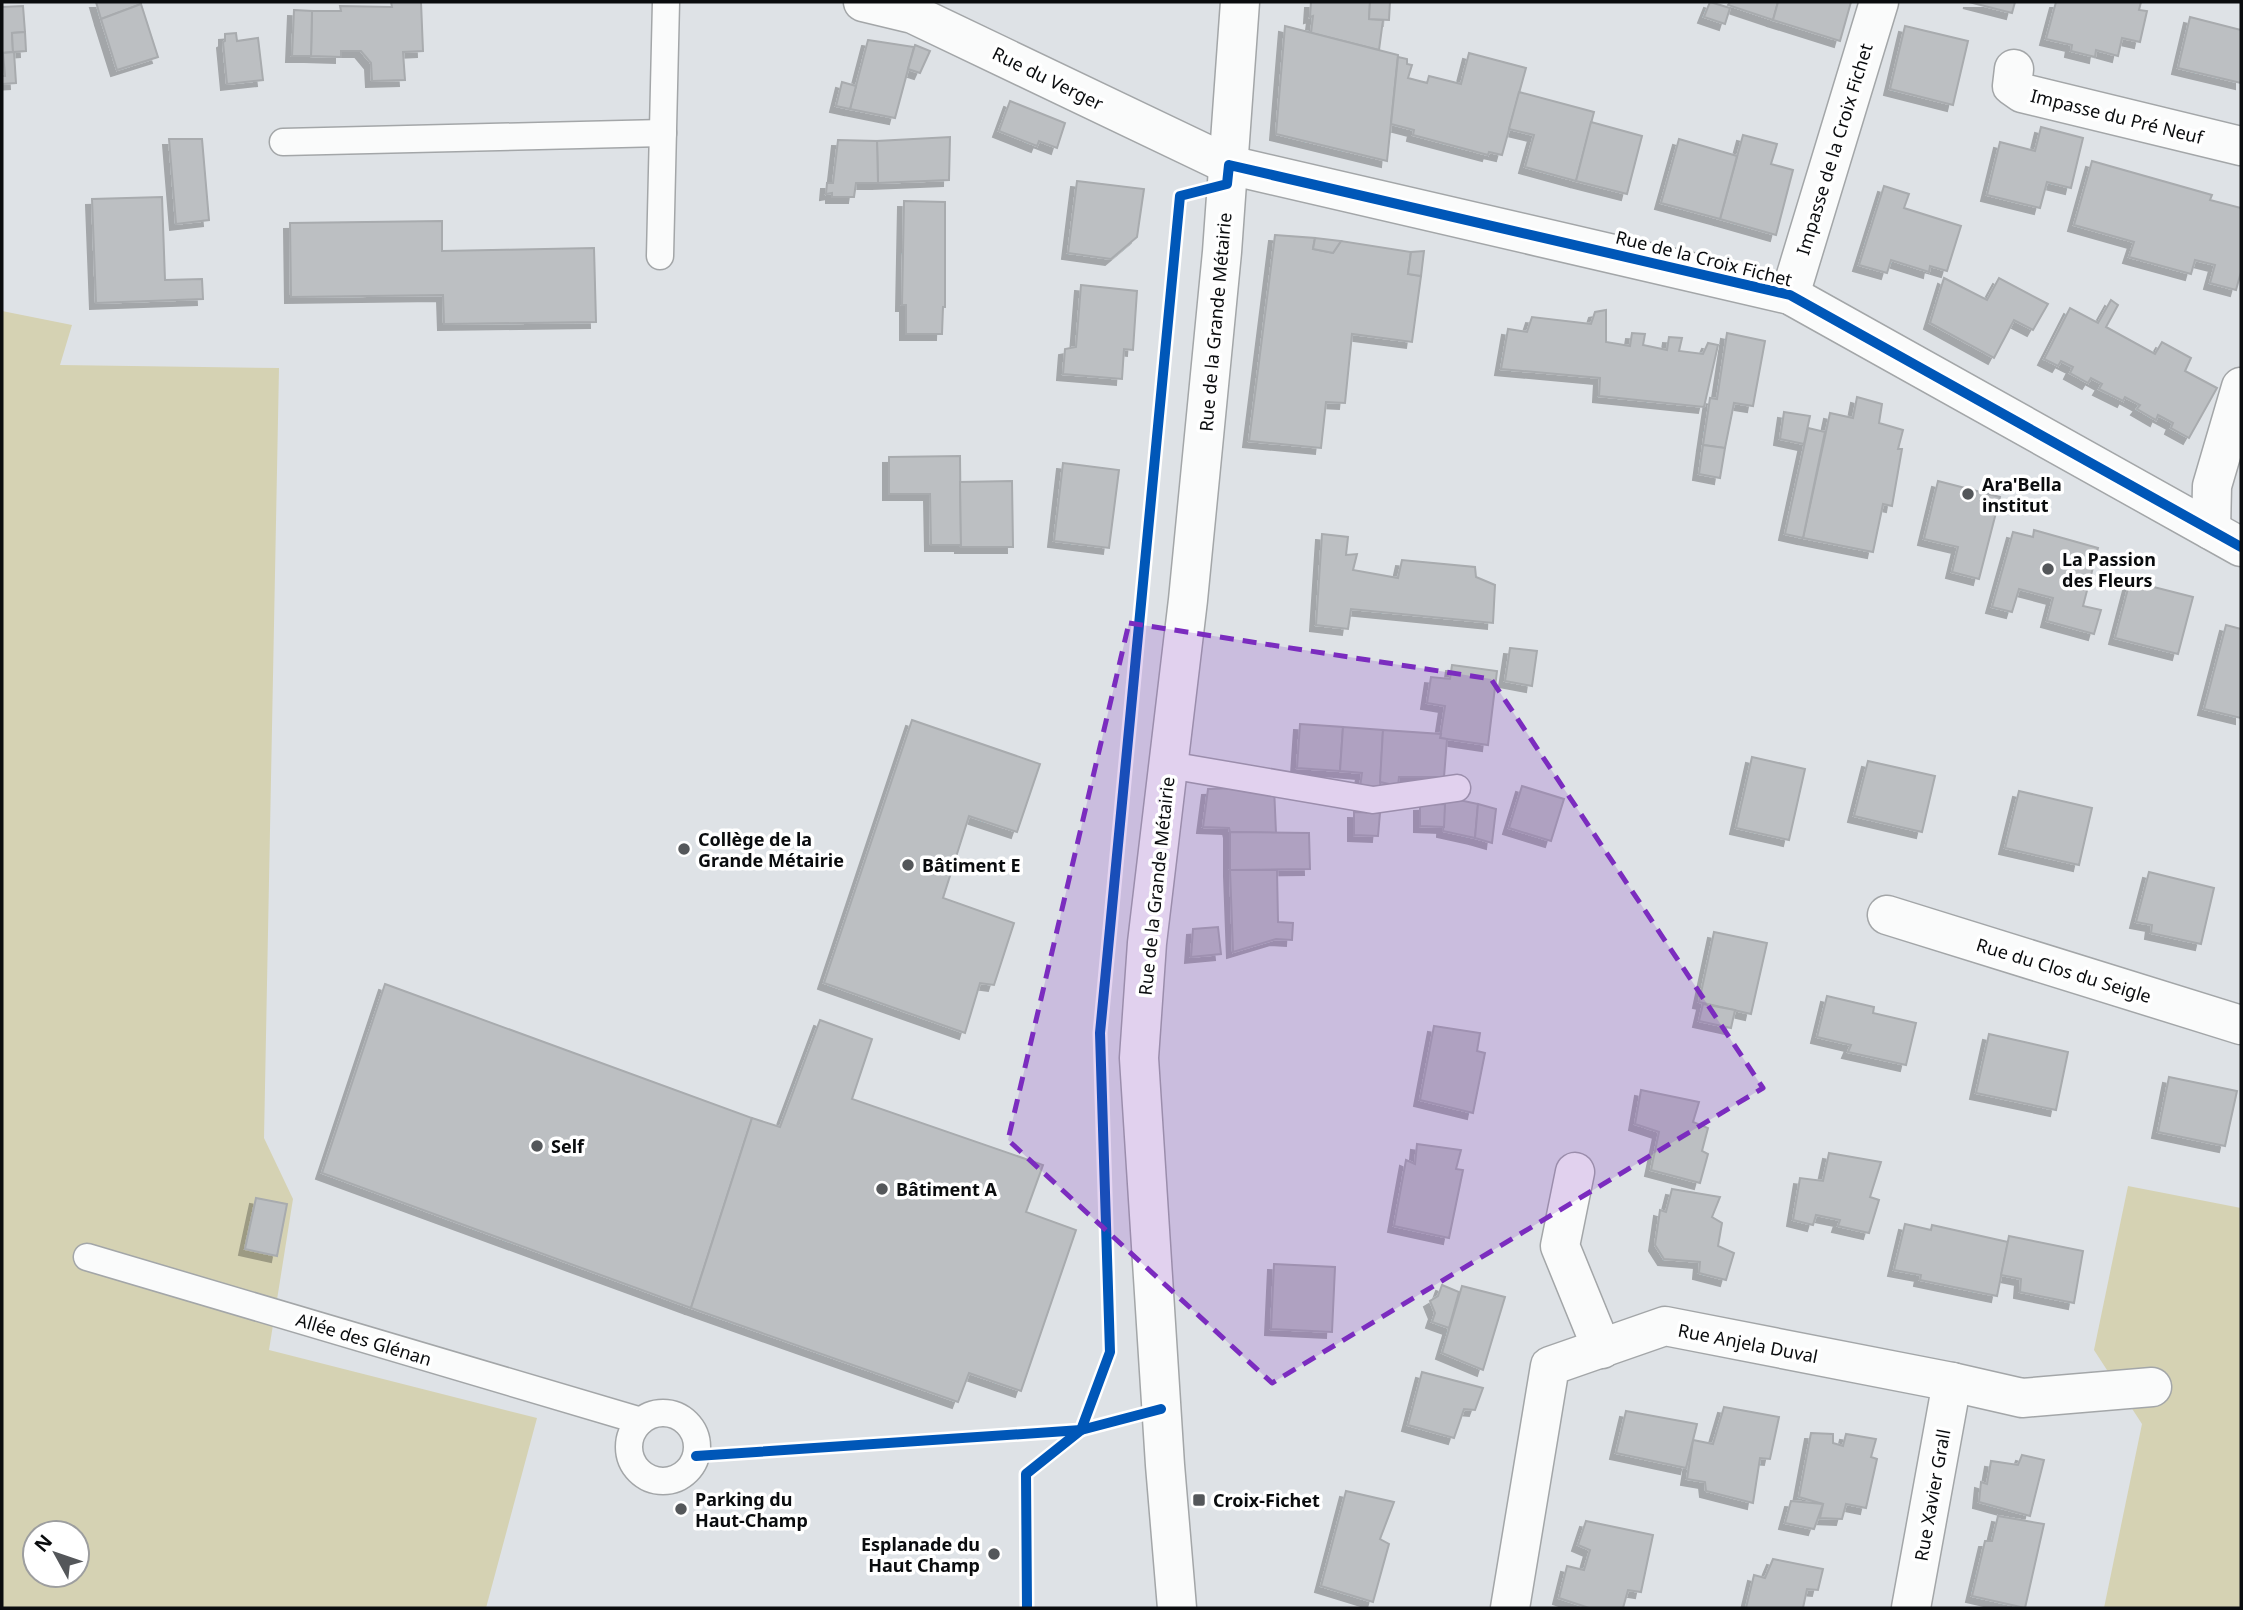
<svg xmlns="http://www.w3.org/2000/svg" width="2243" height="1610" viewBox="0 0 2243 1610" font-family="'Noto Sans',sans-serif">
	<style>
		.green { fill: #d5d2b3; fill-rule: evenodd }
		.building { fill: #bcbfc2; stroke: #a8abae; stroke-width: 2; filter: url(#shadow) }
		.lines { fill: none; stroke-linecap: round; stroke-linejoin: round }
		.service-casing { stroke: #a3a6a8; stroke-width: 29 }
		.minor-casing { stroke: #a3a6a8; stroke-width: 41 }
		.tertiary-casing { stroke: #a3a6a8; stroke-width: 41 }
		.secondary-casing { stroke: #a3a6a8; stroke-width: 41 }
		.service { stroke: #fafbfb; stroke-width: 26 }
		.minor { stroke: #fafbfb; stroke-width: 38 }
		.tertiary { stroke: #fafbfb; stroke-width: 38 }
		.secondary { stroke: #fafbfb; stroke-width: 38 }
		.cycleway-casing { stroke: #fff; stroke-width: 15 }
		.cycleway { stroke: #0057b8; stroke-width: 10 }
		.marked { fill: #7b2cbf; fill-opacity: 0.2; stroke: #7b2cbf; stroke-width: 5; stroke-dasharray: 14 9; stroke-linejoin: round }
		.poi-dot { fill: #54575a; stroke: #fff; stroke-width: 2.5 }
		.labels { text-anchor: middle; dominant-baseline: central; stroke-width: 7; stroke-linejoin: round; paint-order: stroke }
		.street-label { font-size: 18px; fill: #0a0c0e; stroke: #fff }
		.poi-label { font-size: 18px; font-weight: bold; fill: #0a0c0e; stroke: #fff; text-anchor: start }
	</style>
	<defs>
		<filter id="shadow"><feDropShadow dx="-6" dy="6" stdDeviation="0" flood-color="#0004"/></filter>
	</defs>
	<rect width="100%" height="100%" fill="#dee2e6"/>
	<g class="green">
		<path d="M2 311 72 325 60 365 279 368 264 1138 293 1199 269 1350 537 1418 486 1608H2ZM35 1533H77V1575H35Z"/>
		<polygon points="2128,1186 2241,1208 2241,1608 2104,1608 2142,1424 2094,1350"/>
	</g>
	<g class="building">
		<polygon points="96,2 141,2 141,4 101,19"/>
		<polygon points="391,2 421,2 423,51 403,52 405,80 372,81 371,63 361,51 341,51 341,57 311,56 312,11 341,11 340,6 392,7"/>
		<polygon points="1311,2 1370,2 1369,19 1383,20 1379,50 1311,33 1313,16 1310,17"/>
		<polygon points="1370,2 1390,2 1389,20 1369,19"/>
		<polygon points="1710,2 1730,8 1725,24 1704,17"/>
		<polygon points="1730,2 1778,2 1773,20 1728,5"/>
		<polygon points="1778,2 1851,2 1840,41 1773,20"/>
		<polygon points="1969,2 2015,2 2012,13"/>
		<polygon points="2056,2 2141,2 2139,10 2147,11 2140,42 2122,38 2118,56 2096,50 2095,57 2071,51 2072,45 2046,39"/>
		<polygon points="141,4 158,57 117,70 101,19"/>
		<polygon points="23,6 25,32 12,33 13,52 3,53 5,76 2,76 2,7"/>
		<polygon points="294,10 312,11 311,56 292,56"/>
		<polygon points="2190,17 2241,30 2241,83 2178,68"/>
		<polygon points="1285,26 1398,55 1387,161 1276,134"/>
		<polygon points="1905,26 1968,41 1953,105 1890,89"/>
		<polygon points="25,32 26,51 14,52 16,83 2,84 2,76 5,76 3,53 13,52 12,33"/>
		<polygon points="236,33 237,41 258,38 263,80 227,84 223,42 225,41 225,34"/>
		<polygon points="868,40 914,47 895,118 850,109"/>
		<polygon points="915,45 930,51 920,73 908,69"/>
		<polygon points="1469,53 1526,68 1502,155 1489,152 1488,155 1413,135 1414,130 1391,124 1398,57 1407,59 1407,64 1412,65 1408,78 1427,83 1429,76 1461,84"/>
		<polygon points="842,82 856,86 850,109 836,106"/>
		<polygon points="1519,92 1594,112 1576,181 1525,167 1534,135 1509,129"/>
		<polygon points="1010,101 1065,123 1057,148 1039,141 1037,146 999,131"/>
		<polygon points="1591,122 1642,136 1627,194 1576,181"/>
		<polygon points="2041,127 2083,138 2071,188 2047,182 2040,208 1987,195 2000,142 2035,151"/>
		<polygon points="1743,135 1777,144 1771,164 1793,170 1776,235 1720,219"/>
		<polygon points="950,137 949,180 878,183 877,141"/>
		<polygon points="169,139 202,139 209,220 176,224"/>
		<polygon points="1679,139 1737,156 1720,219 1661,203"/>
		<polygon points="838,140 877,141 878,183 856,183 854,197 832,197 832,193 826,194 827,183 833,183"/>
		<polygon points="2092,161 2212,195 2210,200 2241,208 2241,272 2236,290 2210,283 2215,265 2195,260 2191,274 2129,257 2134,242 2074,225"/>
		<polygon points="1077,181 1144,189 1137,237 1111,259 1068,253"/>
		<polygon points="1884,186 1909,194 1904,208 1961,226 1947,271 1930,266 1929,272 1891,260 1887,273 1859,265"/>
		<polygon points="162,197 165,280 202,279 203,299 96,303 92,199"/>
		<polygon points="904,201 945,202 945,307 943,307 942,334 906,334 906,305 902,305"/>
		<polygon points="442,221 442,251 594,248 596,322 444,324 443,295 291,297 290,223"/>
		<polygon points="1275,235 1315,238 1313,249 1333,253 1341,241 1411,252 1408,274 1421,276 1412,342 1352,334 1345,403 1326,402 1321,448 1249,441"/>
		<polygon points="1315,238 1341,241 1333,253 1313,249"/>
		<polygon points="1424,251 1421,276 1408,274 1411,252"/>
		<polygon points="1944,278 1987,300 1999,278 2048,304 2033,330 2014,320 1994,358 1930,323"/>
		<polygon points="1081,285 1137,291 1133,350 1124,349 1122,379 1063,374 1065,349 1076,347"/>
		<polygon points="2111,300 2118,305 2106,327 2155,354 2162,342 2191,358 2185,371 2217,388 2189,438 2171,428 2173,423 2158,415 2156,420 2137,409 2140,405 2125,397 2123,401 2099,389 2102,384 2091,378 2088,383 2070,373 2073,367 2061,361 2058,366 2044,359 2070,308 2098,323"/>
		<polygon points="1606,310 1606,342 1630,346 1632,333 1645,334 1643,345 1667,350 1669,337 1682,338 1679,351 1703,354 1708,343 1718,345 1704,407 1599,396 1600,378 1501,369 1508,329 1527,332 1532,317 1591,324 1595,312"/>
		<polygon points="1727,333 1765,341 1753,406 1734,403 1725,448 1703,445 1710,398 1717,399"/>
		<polygon points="1857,397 1882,404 1879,423 1903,430 1898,449 1902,449 1892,506 1883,504 1873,552 1803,538 1830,413 1853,418"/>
		<polygon points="1784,412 1810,416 1804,444 1780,439"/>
		<polygon points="1808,428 1825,432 1803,538 1785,534"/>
		<polygon points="1703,445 1725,448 1720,478 1699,474"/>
		<polygon points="960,456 961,545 931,545 930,494 889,494 889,457"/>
		<polygon points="1063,463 1119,470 1109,548 1054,541"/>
		<polygon points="1012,481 1013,547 961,547 960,482"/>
		<polygon points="1938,481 2000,497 1979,579 1952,572 1958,547 1924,539"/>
		<polygon points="2034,530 2098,548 2083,606 2101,610 2094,634 2047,621 2053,598 2019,589 2012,612 1992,607 2013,532 2033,537"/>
		<polygon points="1322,534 1348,537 1346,555 1357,554 1353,570 1398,578 1402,560 1475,567 1476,577 1495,585 1493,623 1351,609 1348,629 1316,625"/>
		<polygon points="2130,581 2193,597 2178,654 2115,638"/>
		<polygon points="2226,625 2241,629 2241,718 2204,709"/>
		<polygon points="1510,648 1537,651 1532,686 1505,681"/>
		<polygon points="1452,665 1497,671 1488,745 1440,738 1445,706 1427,703 1431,677 1450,679"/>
		<polygon points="912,720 1040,764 1017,832 969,816 943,898 1014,923 994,985 980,983 965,1033 824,983"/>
		<polygon points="1300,724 1343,727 1340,771 1297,768"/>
		<polygon points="1343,727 1383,730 1380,789 1360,787 1362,773 1340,771"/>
		<polygon points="1383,730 1441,734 1440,738 1447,739 1444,777 1399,777 1398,786 1380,782"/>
		<polygon points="1752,757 1805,769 1789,840 1736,828"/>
		<polygon points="1868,761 1935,776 1922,832 1854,816"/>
		<polygon points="1522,786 1564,799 1551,841 1509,828"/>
		<polygon points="1274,787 1276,833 1230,832 1229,828 1203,827 1208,789"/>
		<polygon points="2019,791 2092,808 2079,865 2005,848"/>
		<polygon points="1445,797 1478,804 1475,838 1443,831"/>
		<polygon points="1445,804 1444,827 1420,826 1420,805"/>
		<polygon points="1478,804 1496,809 1492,843 1475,838"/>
		<polygon points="1354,812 1380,813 1378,836 1354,835"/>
		<polygon points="1230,832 1309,833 1310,869 1230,870"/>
		<polygon points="1230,870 1277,870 1278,922 1293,923 1292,940 1276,939 1233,952"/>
		<polygon points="2149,872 2214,888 2201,944 2151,933 2152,925 2136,922"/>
		<polygon points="1218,927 1221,954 1191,957 1193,929"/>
		<polygon points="1714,932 1767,943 1751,1014 1699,1002"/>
		<polygon points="385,984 752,1118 691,1308 322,1173"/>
		<polygon points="1827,996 1874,1007 1873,1013 1916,1023 1906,1065 1848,1052 1851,1045 1817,1037"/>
		<polygon points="1703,1004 1735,1010 1731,1028 1699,1021"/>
		<polygon points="820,1020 872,1039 852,1099 1043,1165 1026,1212 1076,1230 1021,1391 969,1373 958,1402 691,1308 752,1118 780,1127"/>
		<polygon points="1434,1026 1480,1033 1477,1051 1485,1053 1473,1113 1420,1100"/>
		<polygon points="1989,1034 2068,1052 2056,1110 1976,1093"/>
		<polygon points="2169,1077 2237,1091 2225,1146 2158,1132"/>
		<polygon points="1641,1090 1699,1102 1693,1122 1708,1128 1702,1151 1708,1154 1700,1183 1651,1170 1659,1132 1635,1124"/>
		<polygon points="1417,1144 1461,1150 1456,1169 1463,1170 1449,1238 1394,1226 1406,1160 1415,1164"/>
		<polygon points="1829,1153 1881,1162 1870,1197 1879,1200 1869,1233 1838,1226 1840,1220 1816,1215 1813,1225 1793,1220 1800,1178 1823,1181"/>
		<polygon points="1672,1189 1720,1197 1712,1217 1722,1223 1718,1246 1734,1253 1726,1280 1699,1273 1700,1262 1664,1259 1655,1245 1660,1210 1666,1212"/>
		<polygon points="256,1198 287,1204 277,1256 245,1249"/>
		<polygon points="1905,1224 1931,1230 1932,1225 2008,1242 1997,1296 1920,1280 1921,1275 1894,1270"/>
		<polygon points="2009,1236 2083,1251 2074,1303 2020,1292 2021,1279 2001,1275"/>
		<polygon points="1274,1264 1335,1267 1332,1332 1271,1329"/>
		<polygon points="1442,1285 1459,1292 1449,1328 1432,1322 1435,1313 1430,1301 1438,1296"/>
		<polygon points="1462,1286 1505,1297 1483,1370 1442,1353"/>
		<polygon points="1422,1372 1483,1388 1475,1410 1464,1409 1454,1438 1408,1425"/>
		<polygon points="1724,1407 1779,1417 1770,1459 1760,1458 1753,1503 1706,1491 1705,1482 1687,1479 1693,1440 1713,1444"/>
		<polygon points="1626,1411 1697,1424 1686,1468 1616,1453"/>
		<polygon points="1811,1433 1833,1434 1833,1443 1843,1446 1846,1434 1876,1439 1871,1457 1877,1459 1866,1508 1846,1504 1842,1519 1820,1518 1823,1504 1799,1497"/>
		<polygon points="2022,1455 2044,1460 2030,1516 1979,1502 1981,1482 1987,1484 1991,1461 2018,1465"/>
		<polygon points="1346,1491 1394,1502 1380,1539 1389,1544 1373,1602 1321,1586"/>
		<polygon points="1791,1501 1823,1504 1814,1529 1785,1523"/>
		<polygon points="1998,1516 2044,1524 2025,1608 1972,1596 1985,1541 1992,1541"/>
		<polygon points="1586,1521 1653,1535 1641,1592 1628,1590 1623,1608 1589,1608 1559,1598 1567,1566 1584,1570 1590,1550 1578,1545"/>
		<polygon points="1773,1559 1823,1569 1818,1590 1807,1589 1803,1608 1746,1608 1754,1575 1765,1578"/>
	</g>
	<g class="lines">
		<defs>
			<g id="service">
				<polyline points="283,142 663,133"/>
				<polyline points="660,256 666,2"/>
				<polyline points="1169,765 1373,800 1457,788"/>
				<polyline points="87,1257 641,1421"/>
				<circle cx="663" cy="1447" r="34"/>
			</g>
			<g id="minor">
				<polyline points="2014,69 2012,86 2022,93 2241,146"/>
				<polyline points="1790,295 1879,2"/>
				<polyline points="2211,530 2212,486 2241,387"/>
				<polyline points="1887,915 2241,1025"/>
				<polyline points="1575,1172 1560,1246 1602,1349"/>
				<polyline points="1510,1608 1550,1366 1665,1326 1952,1382 2022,1398 2152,1387"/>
				<polyline points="1911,1608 1952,1382"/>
			</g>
			<polyline id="tertiary" points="863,2 913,14 1229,165 1790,295 2241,547"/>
			<polyline id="secondary" points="1177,1608 1165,1465 1139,1058 1147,943 1188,600 1222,252 1240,2"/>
		</defs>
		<use href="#service" class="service-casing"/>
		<use href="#minor" class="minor-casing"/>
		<use href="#tertiary" class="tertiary-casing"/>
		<use href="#secondary" class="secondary-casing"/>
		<use href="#service" class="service"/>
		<use href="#minor" class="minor"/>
		<use href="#tertiary" class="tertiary"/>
		<use href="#secondary" class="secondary"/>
		<defs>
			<g id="cycleway">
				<polyline points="696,1456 1081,1430 1161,1409"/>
				<polyline points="1027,1608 1026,1474 1081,1430 1110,1352 1100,1033 1180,196 1227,184 1229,165 1790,295 2241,547"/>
			</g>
		</defs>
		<use href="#cycleway" class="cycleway-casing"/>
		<use href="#cycleway" class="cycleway"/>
	</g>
	<path class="marked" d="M1129 623 1491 679 1763 1088 1272 1383 1008 1140Z"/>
	<g class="poi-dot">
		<circle cx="1968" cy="494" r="7"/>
		<circle cx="2048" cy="569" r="7"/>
		<circle cx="684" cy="849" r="7"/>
		<circle cx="908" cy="865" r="7"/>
		<circle cx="537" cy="1146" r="7"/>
		<circle cx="882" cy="1189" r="7"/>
		<rect x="1192" y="1493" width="14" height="14" rx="3.5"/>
		<circle cx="681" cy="1509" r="7"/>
		<circle cx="994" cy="1554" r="7"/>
	</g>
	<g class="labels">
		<g class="street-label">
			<text transform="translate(1048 78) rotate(26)">Rue du Verger</text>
			<text transform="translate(2117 116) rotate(14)">Impasse du Pré Neuf</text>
			<text transform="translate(1834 149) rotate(-73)">Impasse de la Croix Fichet</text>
			<text transform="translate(1704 258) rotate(14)">Rue de la Croix Fichet</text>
			<text transform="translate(1215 322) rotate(-85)">Rue de la Grande Métairie</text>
			<text transform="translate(1156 886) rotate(-84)">Rue de la Grande Métairie</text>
			<text transform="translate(2064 970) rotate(17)">Rue du Clos du Seigle</text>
			<text transform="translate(364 1339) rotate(17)">Allée des Glénan</text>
			<text transform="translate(1748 1343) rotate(11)">Rue Anjela Duval</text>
			<text transform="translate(1932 1495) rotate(-80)">Rue Xavier Grall</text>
		</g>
		<g class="poi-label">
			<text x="1982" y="484">Ara'Bella<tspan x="1982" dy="21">institut</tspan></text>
			<text x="2062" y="559">La Passion<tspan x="2062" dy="21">des Fleurs</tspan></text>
			<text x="698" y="839">Collège de la<tspan x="698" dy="21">Grande Métairie</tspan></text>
			<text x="922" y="865">Bâtiment E</text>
			<text x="551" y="1146">Self</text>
			<text x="896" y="1189">Bâtiment A</text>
			<text x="695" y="1499">Parking du<tspan x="695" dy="21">Haut-Champ</tspan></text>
			<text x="1213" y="1500">Croix-Fichet</text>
			<text x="980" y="1544" text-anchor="end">Esplanade du<tspan x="980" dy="21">Haut Champ</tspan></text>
		</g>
	</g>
	<rect width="2243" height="1610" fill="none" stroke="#0a0c0e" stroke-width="7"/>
	<g transform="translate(56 1554) rotate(310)"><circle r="33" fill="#ffffff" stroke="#9d9e9f" stroke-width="2"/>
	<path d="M0-5L12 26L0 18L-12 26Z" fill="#54575a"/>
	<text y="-10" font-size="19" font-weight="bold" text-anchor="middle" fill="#0a0c0e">N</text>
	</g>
</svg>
